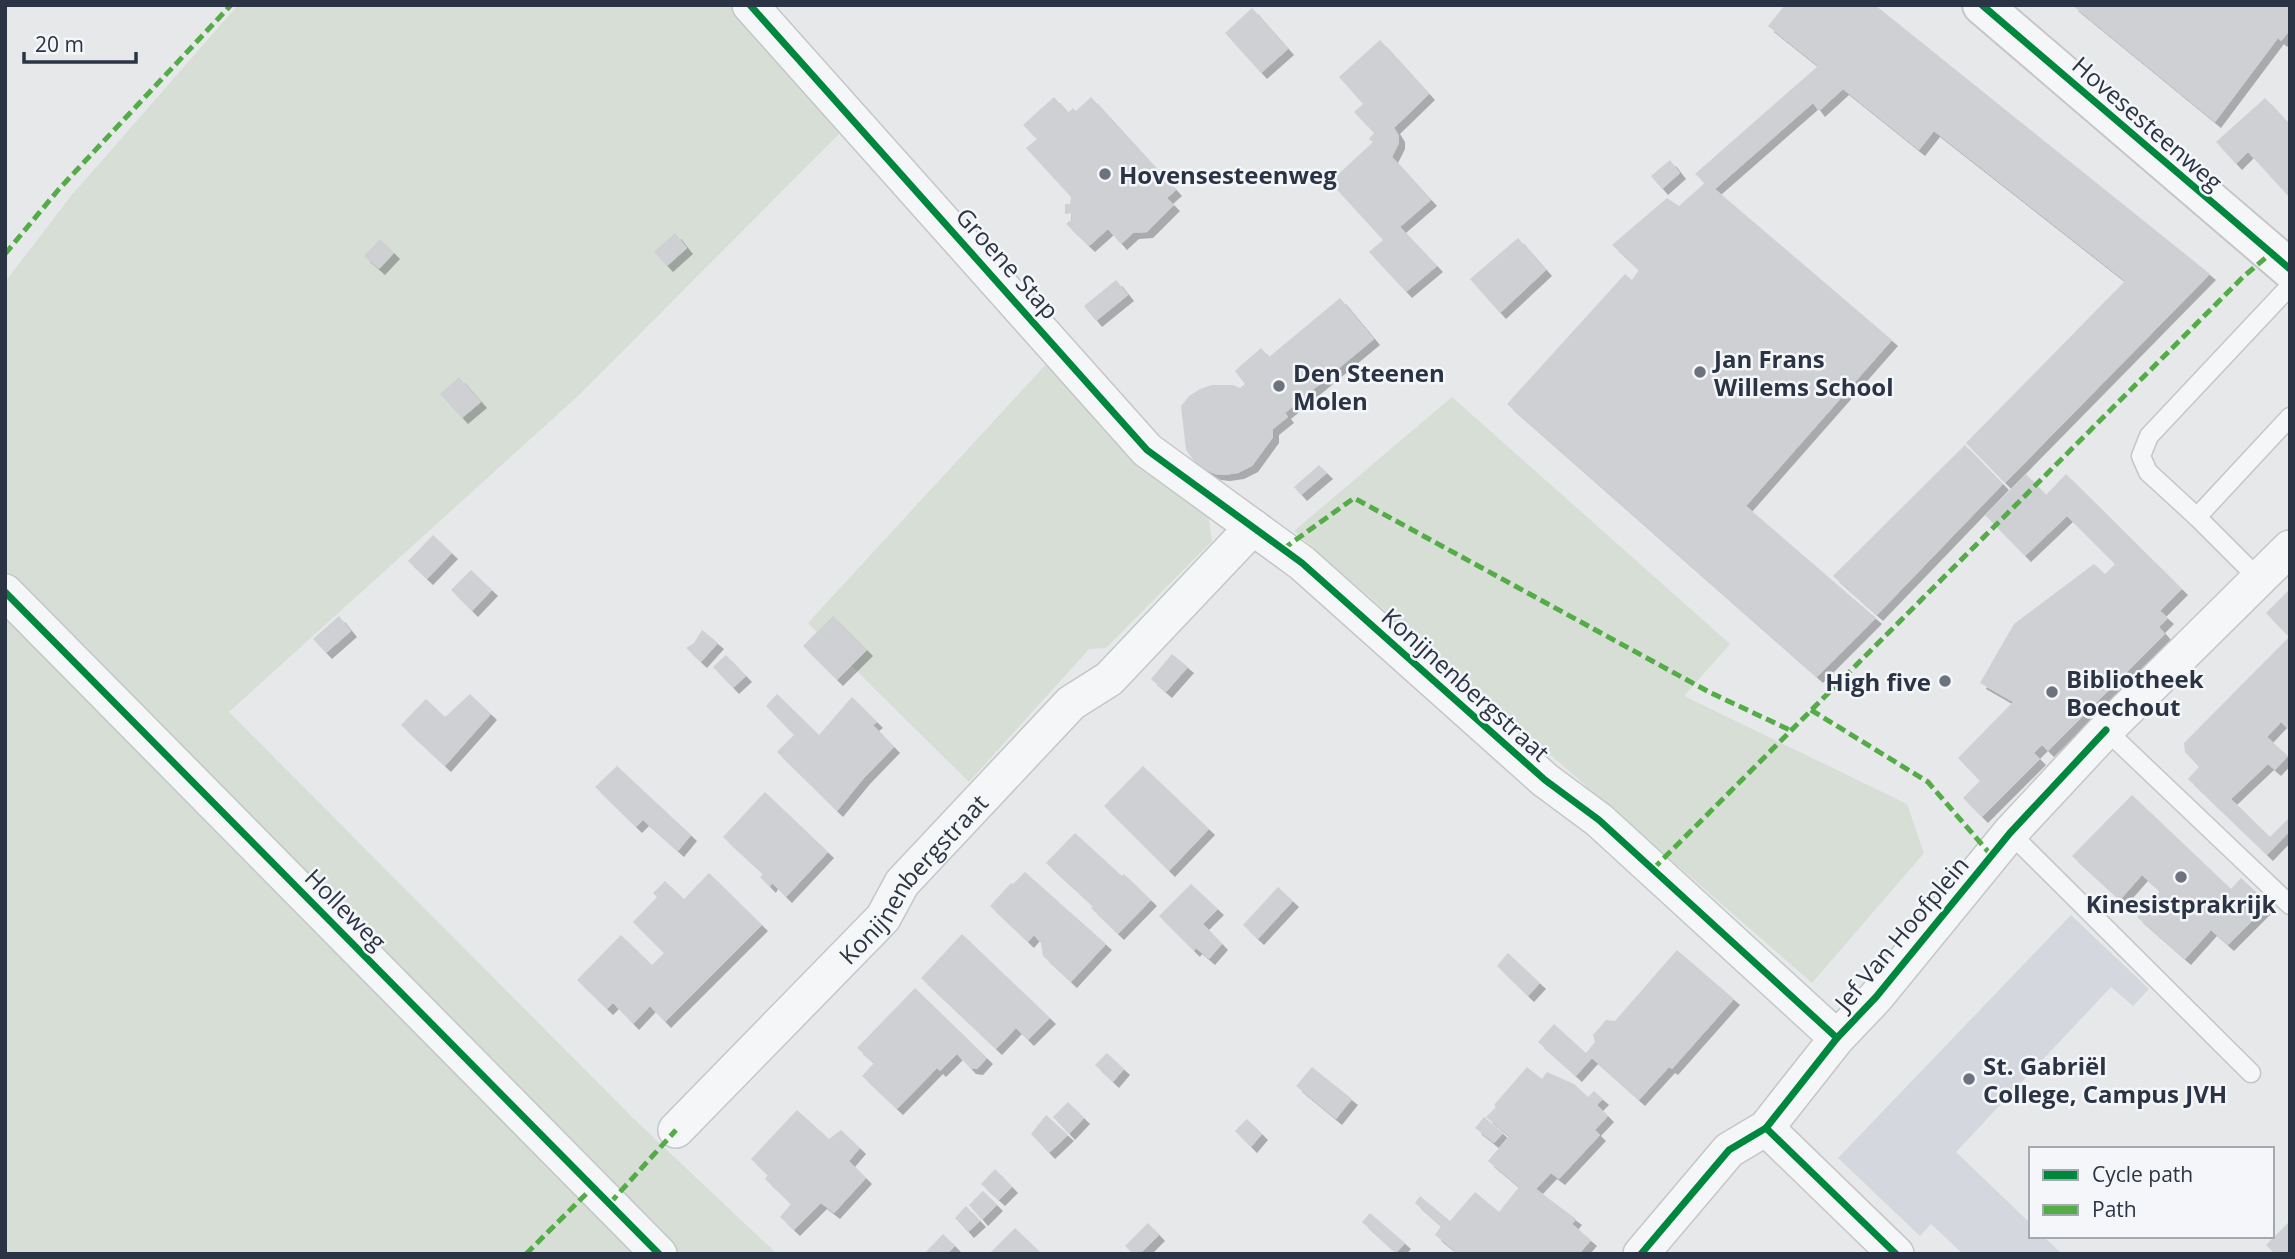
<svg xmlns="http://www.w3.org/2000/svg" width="2295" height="1259" viewBox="0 0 2295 1259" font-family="'Open Sans',sans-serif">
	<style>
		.built { fill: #d4d7dd }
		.green { fill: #d6ded6 }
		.building { fill: #ced0d3; filter: url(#shadow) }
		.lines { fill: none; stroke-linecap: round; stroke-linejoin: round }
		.service-casing { stroke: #c4c6c8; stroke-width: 21 }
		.minor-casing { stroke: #c4c6c8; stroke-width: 38 }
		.tertiary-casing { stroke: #c4c6c8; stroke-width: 42 }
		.service { stroke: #f5f6f7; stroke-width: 18 }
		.minor { stroke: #f5f6f7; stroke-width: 35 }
		.tertiary { stroke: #f5f6f7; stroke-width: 38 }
		.quiet { stroke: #54ac47; stroke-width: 5; stroke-dasharray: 10 5; stroke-linecap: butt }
		.cycleway-casing { stroke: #f4f6f9; stroke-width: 11 }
		.cycleway { stroke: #00873e; stroke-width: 7 }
		.poi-dot { fill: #6c737f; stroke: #f4f6f9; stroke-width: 2.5 }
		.labels { text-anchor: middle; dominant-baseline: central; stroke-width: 5; stroke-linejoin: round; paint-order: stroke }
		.street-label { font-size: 24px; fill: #2b3445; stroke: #f4f6f9 }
		.poi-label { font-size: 24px; font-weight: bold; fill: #2b3445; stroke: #f4f6f9; text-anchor: start }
	</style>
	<defs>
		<filter id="shadow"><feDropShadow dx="6" dy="6" stdDeviation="0" flood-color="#0004"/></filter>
	</defs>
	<rect width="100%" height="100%" fill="#e6e8ea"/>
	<polygon class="built" points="2071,915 2149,989 2133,1006 2111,987 1956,1152 2031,1224 2031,1236 2043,1236 2062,1254 1963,1254 1931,1224 1920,1236 1838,1158"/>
	<g class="green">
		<polygon points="238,5 738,5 843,130 579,395 229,712 634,1119 777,1254 5,1254 5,282 71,196"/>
		<polygon points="1049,361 1100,424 1147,470 1208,513 1212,541 1106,648 1089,649 969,782 808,623"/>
		<polygon points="1452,397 1730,644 1684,696 1907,804 1924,853 1812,983 1294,531"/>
	</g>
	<g class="building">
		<polygon points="1785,5 1875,5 2210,274 2005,483 1966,443 2125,281 1934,131 1919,150 1843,89 1819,111 1813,103 1715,189 1892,340 1746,506 1876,618 1817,677 1507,404 1625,274 1632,280 1639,270 1612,245 1667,198 1679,206 1705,183 1695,174 1818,66 1768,26"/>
		<polygon points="2072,5 2290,5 2290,30 2281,41 2278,38 2215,122"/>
		<polygon points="1252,8 1288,49 1261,73 1225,33"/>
		<polygon points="1380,40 1429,94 1394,128 1399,136 1399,143 1392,157 1431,200 1400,227 1437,266 1406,292 1369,252 1383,240 1330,182 1373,142 1369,139 1374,133 1354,112 1363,104 1339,77"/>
		<polygon points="1054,97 1068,113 1073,108 1076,111 1091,97 1176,190 1167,198 1174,205 1147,232 1133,233 1121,244 1108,229 1089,246 1066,224 1072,219 1071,213 1065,214 1065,204 1070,204 1071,197 1026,148 1037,139 1023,125"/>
		<polygon points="2265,98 2290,125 2290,198 2248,152 2236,164 2216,142"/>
		<polygon points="1670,160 1680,173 1662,189 1651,176"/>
		<polygon points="675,233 687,248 667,266 654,252"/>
		<polygon points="1518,238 1546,270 1500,313 1470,279"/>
		<polygon points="380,239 394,253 379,269 364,256"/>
		<polygon points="1116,280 1128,295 1096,321 1084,306"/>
		<polygon points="1340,298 1374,339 1285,413 1288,417 1273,429 1273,437 1252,466 1238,473 1224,475 1215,474 1198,466 1186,450 1181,406 1189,396 1200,389 1212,385 1233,385 1240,388 1245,384 1235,371 1238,368 1261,348 1269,357"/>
		<polygon points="459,377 481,402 462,418 440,394"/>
		<polygon points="1965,445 2003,484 1877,615 1833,576"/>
		<polygon points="1319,465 1327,473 1301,495 1294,487"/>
		<polygon points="2026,474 2046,495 2066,474 2182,589 2160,611 2168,618 2159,627 2165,634 2048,751 2042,745 2034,753 2040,759 1982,817 1963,798 1980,781 1958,758 2013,702 1980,683 2014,624 2094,564 2105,574 2115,564 2067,516 2025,556 1985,515"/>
		<polygon points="433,535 452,553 427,579 408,561"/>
		<polygon points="471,570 492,590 472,611 451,590"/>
		<polygon points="2290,589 2290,731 2281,722 2267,737 2288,756 2275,770 2268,764 2231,799 2270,837 2290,817 2290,831 2267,855 2188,779 2199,767 2185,752 2184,743 2289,637 2266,613"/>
		<polygon points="339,616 351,631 326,653 313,639"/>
		<polygon points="833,616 867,650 837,680 803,646"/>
		<polygon points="702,630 718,643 701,662 686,648 694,643"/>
		<polygon points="1172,654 1188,667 1166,692 1151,679"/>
		<polygon points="726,655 746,676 733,688 713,667"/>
		<polygon points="470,694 491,714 445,766 401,725 426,699 445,717"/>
		<polygon points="777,694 819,735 852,697 877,722 873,725 894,747 864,778 837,811 777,752 794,735 766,706"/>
		<polygon points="617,766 691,835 678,851 643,820 636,827 595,787"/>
		<polygon points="1143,766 1209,829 1169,871 1104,806"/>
		<polygon points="765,792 828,852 786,897 772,883 770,887 760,877 763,874 723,837"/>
		<polygon points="2132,795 2231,889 2241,878 2269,904 2228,945 2211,930 2185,959 2137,917 2160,891 2142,875 2120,900 2072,856"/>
		<polygon points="1075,833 1122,876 1124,874 1151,900 1118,934 1091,908 1093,906 1046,863"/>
		<polygon points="1025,872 1106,944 1071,982 1043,956 1041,943 1034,935 1028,942 990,906 1011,883 1013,884"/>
		<polygon points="709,873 762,925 665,1022 650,1006 633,1024 613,1003 607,1009 577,980 621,935 652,965 664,953 633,922 657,897 653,893 665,881 684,899"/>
		<polygon points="1191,884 1218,909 1203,924 1222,944 1209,959 1196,948 1194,951 1159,916"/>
		<polygon points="1278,887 1293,901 1258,939 1243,925"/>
		<polygon points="962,934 1050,1018 1028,1040 1016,1028 996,1049 921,978"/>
		<polygon points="1677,950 1734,999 1672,1069 1669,1067 1639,1100 1592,1058 1576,1076 1538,1042 1554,1024 1586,1053 1595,1042 1593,1035 1606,1020 1615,1021"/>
		<polygon points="1508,953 1540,983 1528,996 1497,966"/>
		<polygon points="915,988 987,1058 977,1069 970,1068 957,1054 940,1071 937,1068 897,1109 862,1076 874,1063 857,1048"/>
		<polygon points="1107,1053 1124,1069 1113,1082 1095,1065"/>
		<polygon points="1312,1067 1352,1099 1336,1119 1296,1086"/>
		<polygon points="1527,1067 1542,1079 1547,1072 1574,1084 1588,1097 1594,1091 1603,1099 1597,1105 1608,1116 1595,1130 1600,1135 1559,1179 1551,1173 1536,1189 1576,1219 1572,1224 1591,1240 1579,1254 1453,1254 1455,1251 1435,1235 1441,1226 1415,1203 1420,1196 1450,1221 1475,1192 1499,1212 1519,1187 1488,1161 1509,1136 1486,1117 1496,1107 1494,1105"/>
		<polygon points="1068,1102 1084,1118 1069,1134 1053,1117"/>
		<polygon points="797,1110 829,1139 841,1130 860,1148 849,1161 866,1178 834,1213 821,1203 794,1230 780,1217 791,1204 765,1179 768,1175 751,1159"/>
		<polygon points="1046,1115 1068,1135 1049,1153 1031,1134"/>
		<polygon points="1484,1117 1503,1133 1494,1143 1475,1128"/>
		<polygon points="1247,1119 1262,1134 1251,1147 1235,1131"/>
		<polygon points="995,1169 1012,1187 999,1200 981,1184"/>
		<polygon points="983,1191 997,1205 982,1220 969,1205"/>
		<polygon points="966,1206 980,1221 968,1232 955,1218"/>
		<polygon points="1370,1213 1405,1243 1396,1253 1362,1222"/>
		<polygon points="2290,1221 2290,1254 2275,1254 2266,1245"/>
		<polygon points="1148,1223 1159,1235 1140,1254 1133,1254 1125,1246"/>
		<polygon points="1015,1228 1042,1254 989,1254"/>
		<polygon points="943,1234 955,1246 947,1254 924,1254"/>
	</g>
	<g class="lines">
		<defs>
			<g id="service">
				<polyline points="2197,517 2290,417"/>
				<polyline points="2259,579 2197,517 2148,472 2141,456 2149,436 2290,286"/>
				<polyline points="2106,730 2290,905"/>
				<polyline points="2010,833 2251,1073"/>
			</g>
			<g id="minor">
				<polyline points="750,5 1147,450 1302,563 1545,780 1599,820 1837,1038"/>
				<polyline points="5,592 659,1254"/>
				<polyline points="1766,1128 1896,1254"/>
				<path id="s1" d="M676 1130 883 918 902 883 1071 703 1109 679 1253 527"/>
				<polyline points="1641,1254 1729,1150 1766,1128 1837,1038 1876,997 2010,833 2106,730 2290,548"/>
			</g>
			<polyline id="tertiary" points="1982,5 2290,269"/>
		</defs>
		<use href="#service" class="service-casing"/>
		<use href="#minor" class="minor-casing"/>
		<use href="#tertiary" class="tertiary-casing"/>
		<use href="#service" class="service"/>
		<use href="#minor" class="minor"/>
		<use href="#tertiary" class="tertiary"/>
		<g class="quiet">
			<polyline points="5,254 59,189 231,5"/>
			<polyline points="1283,549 1354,498 1709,692 1790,730"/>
			<polyline points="1811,710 1928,782 1991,855"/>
			<polyline points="1653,869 2243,277 2270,254"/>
			<polyline points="610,1203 676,1130"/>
			<polyline points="526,1254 593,1187"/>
		</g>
		<defs>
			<g id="cycleway">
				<polyline points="750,5 1147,450 1302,563 1545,780 1599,820 1837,1038"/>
				<polyline points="1982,5 2290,269"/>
				<polyline points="5,592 659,1254"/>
				<polyline points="1766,1128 1896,1254"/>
				<polyline points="1641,1254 1729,1150 1766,1128 1837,1038 1876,997 2010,833 2106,730"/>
			</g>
		</defs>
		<use href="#cycleway" class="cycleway-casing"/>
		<use href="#cycleway" class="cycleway"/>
	</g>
	<g class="poi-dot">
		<circle cx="1105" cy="174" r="7"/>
		<circle cx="1700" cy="372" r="7"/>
		<circle cx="1279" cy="386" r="7"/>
		<circle cx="1945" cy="681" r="7"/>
		<circle cx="2052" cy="692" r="7"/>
		<circle cx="2181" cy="877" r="7"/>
		<circle cx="1969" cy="1079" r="7"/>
	</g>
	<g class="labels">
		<g class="street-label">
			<text transform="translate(2148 123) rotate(41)">Hovesesteenweg</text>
			<text transform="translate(1008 263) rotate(48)">Groene Stap</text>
			<text transform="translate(1466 684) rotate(42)">Konijnenbergstraat</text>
			<text stroke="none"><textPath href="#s1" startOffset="346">Konijnenbergstraat</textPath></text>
			<text transform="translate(346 909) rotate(45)">Holleweg</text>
			<text transform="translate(1901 933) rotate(-50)">Jef Van Hoofplein</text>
		</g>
		<g class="poi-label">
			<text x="1119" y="174">Hovensesteenweg</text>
			<text x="1714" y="358">Jan Frans<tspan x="1714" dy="28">Willems School</tspan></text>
			<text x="1293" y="372">Den Steenen<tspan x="1293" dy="28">Molen</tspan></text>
			<text x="2066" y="678">Bibliotheek<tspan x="2066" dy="28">Boechout</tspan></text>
			<text x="1931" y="681" text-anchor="end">High five</text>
			<text x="2181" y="903" text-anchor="middle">Kinesistprakrijk</text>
			<text x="1983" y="1065">St. Gabriël<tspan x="1983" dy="28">College, Campus JVH</tspan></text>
		</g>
	</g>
	<rect width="2295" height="1259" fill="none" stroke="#2b3445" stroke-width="14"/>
	<rect x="2029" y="1147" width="245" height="91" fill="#f4f6f9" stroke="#a4a8b1" stroke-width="2"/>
	<rect x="2043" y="1170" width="35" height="10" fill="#00873e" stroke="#a4a8b1" stroke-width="2"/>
	<text x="2092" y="1182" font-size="21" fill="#2b3445">Cycle path</text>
	<rect x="2043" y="1205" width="35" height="10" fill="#54ac47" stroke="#a4a8b1" stroke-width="2"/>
	<text x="2092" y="1217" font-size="21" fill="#2b3445">Path</text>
	<path d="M24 52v10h112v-10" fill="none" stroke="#2b3445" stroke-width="3.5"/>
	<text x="35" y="52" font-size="21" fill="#2b3445" stroke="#f4f6f9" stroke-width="5" paint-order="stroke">20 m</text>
</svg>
